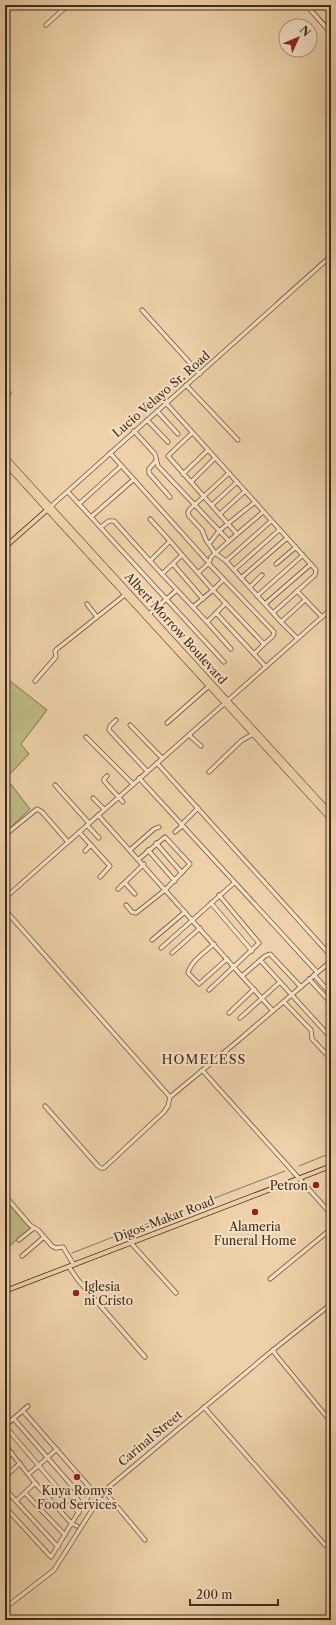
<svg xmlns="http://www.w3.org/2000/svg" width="336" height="1625" viewBox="0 0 336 1625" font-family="'Libre Caslon Text',serif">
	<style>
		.green { fill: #beba84; stroke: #80724e }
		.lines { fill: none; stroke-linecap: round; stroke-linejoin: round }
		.stream { stroke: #777e74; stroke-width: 1 }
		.minor-casing { stroke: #6c543d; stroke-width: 5 }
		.major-casing { stroke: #412b19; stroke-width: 5.5 }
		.highway-casing { stroke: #412b19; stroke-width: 6 }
		.minor { stroke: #f4e1c6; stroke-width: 3.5 }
		.major { stroke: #eed1a8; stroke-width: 4 }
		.highway { stroke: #eed1a8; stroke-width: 5 }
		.poi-dot { fill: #8f2418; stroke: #f4e1c6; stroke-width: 1.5 }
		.labels { text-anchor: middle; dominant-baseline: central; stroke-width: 4; stroke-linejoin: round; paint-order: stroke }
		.street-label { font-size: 12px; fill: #412b19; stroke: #f4e1c6 }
		.poi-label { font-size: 12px; fill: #412b19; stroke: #f4e1c6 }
		.neighbourhood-label { font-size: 13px; letter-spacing: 1px; fill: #412b19; stroke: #f4e1c6 }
	</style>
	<rect width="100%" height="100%" fill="#eed1a8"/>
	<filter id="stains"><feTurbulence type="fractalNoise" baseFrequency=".005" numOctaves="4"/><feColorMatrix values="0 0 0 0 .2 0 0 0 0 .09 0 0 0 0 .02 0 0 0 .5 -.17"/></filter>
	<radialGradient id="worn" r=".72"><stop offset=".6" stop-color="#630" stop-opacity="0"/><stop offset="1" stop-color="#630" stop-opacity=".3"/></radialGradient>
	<g class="green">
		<polygon points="5,677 47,710 21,744 29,754 6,778 30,809 5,833"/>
		<polygon points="5,1196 33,1226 5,1250"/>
	</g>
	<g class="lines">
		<g class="stream">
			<polyline points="309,5 331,29"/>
			<polyline points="276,302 331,253"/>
			<polyline points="5,544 45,509"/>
			<polyline points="139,776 145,772"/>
			<polyline points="120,794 130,784"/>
			<polyline points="105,807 117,797"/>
			<polyline points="90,820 102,810"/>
			<polyline points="299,1166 331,1153"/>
			<polyline points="186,1209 285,1171"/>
			<polyline points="72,1253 170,1215"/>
		</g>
		<defs>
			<g id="minor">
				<polyline points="306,5 331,33"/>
				<polyline points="46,25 68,5"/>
				<polyline points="142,310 200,374"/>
				<polyline points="186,385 238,440"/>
				<polyline points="5,397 9,393"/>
				<polyline points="166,403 316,570 315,575 273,613"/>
				<polyline points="157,411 178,434"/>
				<polyline points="147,420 168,442"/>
				<polyline points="134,431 155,454 158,466 229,541 263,512"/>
				<polyline points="192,433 168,456 237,534"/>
				<polyline points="110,453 209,563 211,557 229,541"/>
				<polyline points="156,461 149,469 149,473 170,497"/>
				<polyline points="121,466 79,504 224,662"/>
				<polyline points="229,473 189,510 188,513 189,516 202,530 206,540 215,553 226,561 281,622 305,600"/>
				<polyline points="183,474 208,450"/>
				<polyline points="191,482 215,458"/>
				<polyline points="68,492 79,504"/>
				<polyline points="212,505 237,482"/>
				<polyline points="49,508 331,256"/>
				<polyline points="220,514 245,491"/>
				<polyline points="91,517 133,480"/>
				<polyline points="150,519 170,541"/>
				<polyline points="101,527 109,521 114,521 150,561"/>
				<polyline points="209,544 219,531 255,502"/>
				<polyline points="226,561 271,521"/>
				<polyline points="173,564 203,599"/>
				<polyline points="276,564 296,547"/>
				<polyline points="234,570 279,530"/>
				<polyline points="162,574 150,561 170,541 182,555"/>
				<polyline points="241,578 287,538"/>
				<polyline points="132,580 156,609"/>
				<polyline points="250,587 262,575"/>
				<polyline points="177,590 162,574 182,555 198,573"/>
				<polyline points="297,591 322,617"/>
				<polyline points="257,596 303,555"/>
				<polyline points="87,604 97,617"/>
				<polyline points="265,604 311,564"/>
				<polyline points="193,607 213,590 264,644 273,636 274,632 210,565 209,563 198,573 213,590 224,579"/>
				<polyline points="216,613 226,603"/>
				<polyline points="327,613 331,618"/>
				<polyline points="149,614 177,590 207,622 231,649"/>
				<polyline points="207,622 216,613 254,654 264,644"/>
				<polyline points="281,622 297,638"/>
				<polyline points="254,654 266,667"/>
				<polyline points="35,681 56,657 55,651 57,649 126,594"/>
				<polyline points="116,720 110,726 109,730 147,771"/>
				<polyline points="167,723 209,686"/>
				<polyline points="130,725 162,758"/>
				<polyline points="189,735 201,746"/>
				<polyline points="86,737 133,784"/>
				<polyline points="157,763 331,956"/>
				<polyline points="209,772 241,741 253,734"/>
				<polyline points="107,776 104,779 104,781 123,802"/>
				<polyline points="139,778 317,972"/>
				<polyline points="55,785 89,823"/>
				<polyline points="93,798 104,809"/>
				<polyline points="98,815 273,1011"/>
				<polyline points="87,825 99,838"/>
				<polyline points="181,825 198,808"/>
				<polyline points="79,832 110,866 100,877"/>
				<polyline points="175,832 182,826"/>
				<polyline points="5,835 37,809 42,812 68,842"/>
				<polyline points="156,843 182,873"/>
				<polyline points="130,850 154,829 159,827"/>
				<polyline points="148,850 175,881"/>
				<polyline points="85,851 91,845"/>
				<polyline points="125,883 135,894"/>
				<polyline points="118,889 144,864"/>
				<polyline points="5,898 331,609"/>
				<polyline points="211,903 252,951"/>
				<polyline points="126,905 132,912 136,913 165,890 190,864 165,837 139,859"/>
				<polyline points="5,910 170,1097"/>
				<polyline points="152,940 185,912"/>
				<path d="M214 944C205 952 191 961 188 973L199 984 227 959"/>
				<polyline points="161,948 234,883"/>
				<polyline points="172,953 200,928"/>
				<polyline points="260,960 331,1038"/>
				<polyline points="314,975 331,994"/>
				<polyline points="242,976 265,956 270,954 301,987"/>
				<polyline points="309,979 331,1003"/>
				<polyline points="209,990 259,943 219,895"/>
				<polyline points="284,1002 311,1030 312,1039 331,1059"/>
				<polyline points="229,1013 254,989"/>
				<polyline points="240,1018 280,982"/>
				<polyline points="202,1070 331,1214"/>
				<polyline points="45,1106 98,1166 101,1168 104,1168 164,1112 168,1106 170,1097 239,1040 331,961"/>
				<polyline points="5,1196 30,1225 38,1230 52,1246 56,1248 63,1247 74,1265"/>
				<polyline points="5,1207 10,1202"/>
				<polyline points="19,1240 34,1228"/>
				<polyline points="131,1243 176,1293"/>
				<polyline points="22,1256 44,1237"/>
				<polyline points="69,1267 78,1280 145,1357"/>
				<polyline points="270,1279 331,1229"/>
				<polyline points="273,1350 276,1355 331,1422"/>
				<polyline points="204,1407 325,1545"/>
				<polyline points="14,1419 86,1502"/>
				<polyline points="5,1426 79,1513"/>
				<polyline points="5,1426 28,1406"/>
				<polyline points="5,1445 35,1483 72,1524 77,1526"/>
				<polyline points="5,1460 12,1453"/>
				<polyline points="29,1474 57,1449"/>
				<polyline points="5,1477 20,1463"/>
				<polyline points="5,1489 58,1547"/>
				<polyline points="104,1491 145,1540"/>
				<polyline points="25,1493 65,1535"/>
				<polyline points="16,1501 35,1483"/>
				<polyline points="5,1507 51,1557 92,1490 23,1411"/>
				<polyline points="5,1608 54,1570 104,1491 273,1350 331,1304"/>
			</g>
			<g id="major">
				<polyline points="5,547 47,510"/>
				<polyline points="5,1291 331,1166"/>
			</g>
			<g id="highway">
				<polyline points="5,457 331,814"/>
				<polyline points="5,463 331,819"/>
			</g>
		</defs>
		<use href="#minor" class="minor-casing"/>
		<use href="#major" class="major-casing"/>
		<use href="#highway" class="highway-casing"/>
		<use href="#minor" class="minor"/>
		<use href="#major" class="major"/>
		<use href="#highway" class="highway"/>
	</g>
	<g class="poi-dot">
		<circle cx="316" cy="1185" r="4"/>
		<circle cx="255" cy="1212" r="4"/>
		<circle cx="76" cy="1293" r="4"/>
		<circle cx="77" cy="1477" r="4"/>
	</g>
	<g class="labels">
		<g class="street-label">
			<text transform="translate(161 394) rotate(-41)">Lucio Velayo Sr. Road</text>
			<text transform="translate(176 628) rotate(48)">Albert Morrow Boulevard</text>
			<text transform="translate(164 1219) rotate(-21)">Digos-Makar Road</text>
			<text transform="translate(150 1438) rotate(-40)">Carinal Street</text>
		</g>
		<g class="poi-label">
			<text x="308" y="1185" text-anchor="end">Petron</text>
			<text x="255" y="1226">Alameria<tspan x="255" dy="14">Funeral Home</tspan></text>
			<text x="84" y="1286" text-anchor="start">Iglesia<tspan x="84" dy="14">ni Cristo</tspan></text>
			<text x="77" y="1490">Kuya Romys<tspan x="77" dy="14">Food Services</tspan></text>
		</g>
		<g class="neighbourhood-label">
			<text x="204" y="1059">HOMELESS</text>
		</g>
	</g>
	<rect width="336" height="1625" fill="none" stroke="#eed1a8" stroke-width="20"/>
	<rect x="6" y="6" width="324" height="1613" fill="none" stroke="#412b19" stroke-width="2"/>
	<rect x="10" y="10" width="316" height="1605" fill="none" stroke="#412b19"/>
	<g transform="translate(298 38) rotate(46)"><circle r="19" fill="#f4e1c6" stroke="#ac9881"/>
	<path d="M0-3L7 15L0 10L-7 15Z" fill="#8f2418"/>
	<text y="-6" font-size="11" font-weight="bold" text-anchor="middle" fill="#412b19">N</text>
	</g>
	<path d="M190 1599v6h88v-6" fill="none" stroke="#412b19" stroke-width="2"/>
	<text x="196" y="1599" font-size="12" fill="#412b19" stroke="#f4e1c6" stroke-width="3" paint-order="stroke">200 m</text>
	<rect width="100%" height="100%" filter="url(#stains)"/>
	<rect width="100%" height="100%" fill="url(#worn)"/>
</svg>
